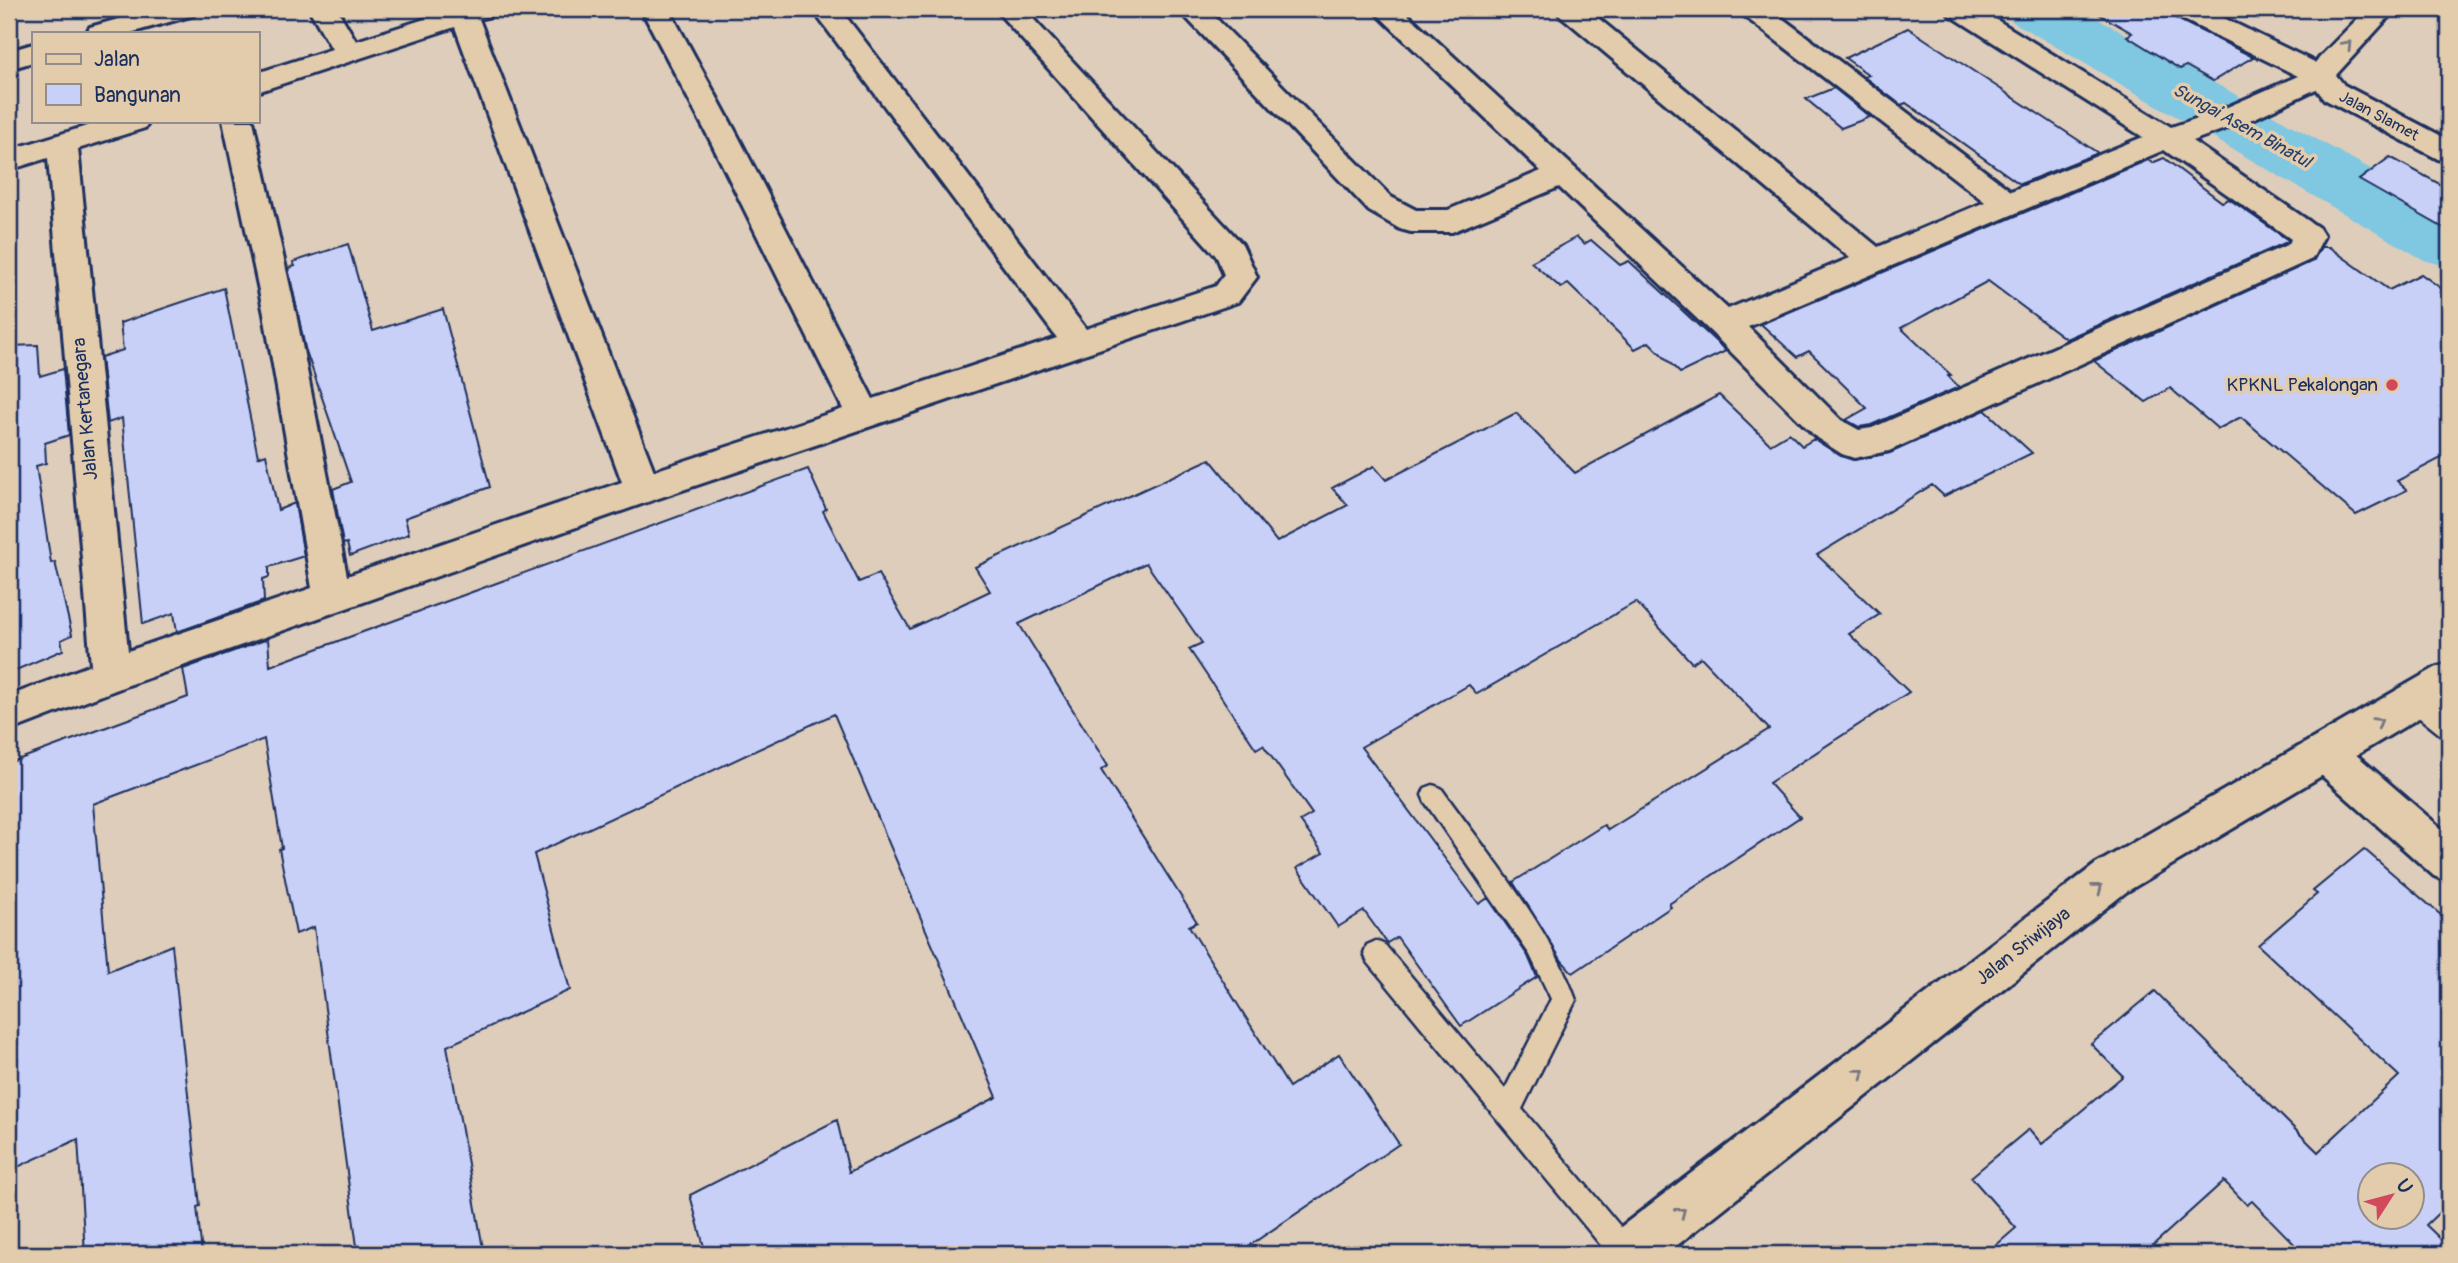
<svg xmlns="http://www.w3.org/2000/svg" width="2458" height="1263" viewBox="0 0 2458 1263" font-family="Pangolin,sans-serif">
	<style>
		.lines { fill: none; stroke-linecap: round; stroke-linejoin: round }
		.river { fill: #80c7e1; fill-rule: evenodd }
		.building { fill: #c8d0f8; stroke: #1b2f5e; stroke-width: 2; fill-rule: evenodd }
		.lane-casing { stroke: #1b2f5e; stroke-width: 5 }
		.street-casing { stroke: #1b2f5e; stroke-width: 6 }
		.highway-casing { stroke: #1b2f5e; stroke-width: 6 }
		.lane { fill: #e3ccac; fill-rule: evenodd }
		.street { fill: #e3ccac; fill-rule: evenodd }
		.highway { fill: #e3ccac; fill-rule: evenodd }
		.oneway { stroke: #757681 }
		.poi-dot { fill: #d1495b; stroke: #e3ccac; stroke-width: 2.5 }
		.labels { text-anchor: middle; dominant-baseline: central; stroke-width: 7; stroke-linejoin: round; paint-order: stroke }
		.far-street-label { font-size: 16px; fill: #1b2f5e; stroke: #e3ccac }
		.far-water-label { font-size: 18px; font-style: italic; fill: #253e6b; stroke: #e3ccac }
		.poi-label { font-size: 19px; fill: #1b2f5e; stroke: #e3ccac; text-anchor: end }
		.street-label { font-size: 19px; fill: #1b2f5e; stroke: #e3ccac }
	</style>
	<rect width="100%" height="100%" fill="#decdbb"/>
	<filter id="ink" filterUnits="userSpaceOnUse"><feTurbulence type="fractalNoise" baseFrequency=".0143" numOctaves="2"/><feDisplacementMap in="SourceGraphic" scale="14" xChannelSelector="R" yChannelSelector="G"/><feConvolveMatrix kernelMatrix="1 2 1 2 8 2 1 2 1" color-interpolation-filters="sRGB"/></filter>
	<g filter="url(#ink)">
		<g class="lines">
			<polygon class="river" points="2004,9 2080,9 2449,212 2449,267 2424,260 2013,22"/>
		</g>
		<g class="building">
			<polygon points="2090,9 2167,9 2173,17 2253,57 2213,81 2186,66 2180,69 2127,36 2132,33"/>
			<polygon points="1908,28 1999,88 2098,153 2020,184 1906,103 1901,105 1864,77 1869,75 1845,58"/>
			<polygon points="1834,88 1870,117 1841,128 1806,99"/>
			<polygon points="2390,157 2449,189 2449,231 2359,180"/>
			<polygon points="2164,158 2222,202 2229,199 2288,240 2287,242 2066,339 1988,281 1901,328 1951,375 1948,376 1959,387 1871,425 1859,427 1846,420 1867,408 1809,351 1797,357 1761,324 2148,160 2152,163"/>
			<polygon points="1577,237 1584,244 1591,240 1620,265 1629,261 1726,351 1680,373 1649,342 1635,349 1568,284 1561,288 1531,262"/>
			<polygon points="348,244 373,331 443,309 490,487 405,518 409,534 350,556 347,543 343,544 333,489 351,482 305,348 288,268 295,266 293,262"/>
			<polygon points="2321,247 2329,247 2389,290 2421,274 2449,294 2449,454 2397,481 2407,490 2356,515 2241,417 2218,429 2170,388 2146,402 2094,361 2313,261"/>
			<polygon points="224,288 258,457 266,454 278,510 295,503 304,556 269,567 269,577 263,579 264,601 177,632 174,613 143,624 122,418 108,423 101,357 123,350 120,323"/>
			<polygon points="38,345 40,376 63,369 69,435 45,443 46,463 36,466 51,563 55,562 72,635 61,640 63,650 9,673 9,346"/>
			<polygon points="1719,395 1770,444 1789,433 1802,446 1814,439 1841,456 1853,460 1890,453 1985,410 2032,453 1944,496 1932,485 1817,555 1880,614 1849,634 1909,692 1769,783 1800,817 1669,904 1671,907 1573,973 1562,961 1513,882 1604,825 1608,830 1769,729 1701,657 1692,663 1636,602 1477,694 1469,685 1361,747 1479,904 1488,898 1528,956 1537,977 1461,1026 1397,937 1387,943 1364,911 1338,927 1297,868 1323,853 1300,821 1312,814 1263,745 1256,749 1189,649 1202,643 1146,563 1019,624 1108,766 1101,770 1197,922 1189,926 1289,1087 1339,1054 1399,1144 1237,1254 706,1254 690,1195 837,1120 849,1172 997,1097 834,714 534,854 570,990 447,1046 484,1254 358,1254 314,927 296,934 279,849 282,848 264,739 93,804 108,971 172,945 200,1206 197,1207 202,1254 85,1254 78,1139 9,1171 9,763 188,697 183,669 268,639 270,666 808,469 826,509 823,511 859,582 878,574 910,629 990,591 975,567 1210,459 1277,542 1348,505 1332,488 1374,466 1386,480 1516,413 1575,473"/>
			<path d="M2364 849 2449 922V1203L2426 1225 2449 1247V1254H2304L2252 1201 2247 1205 2224 1181 2143 1254H1986L2016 1228 1971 1177 2029 1129 2042 1144 2123 1076 2091 1044 2155 991 2318 1152 2399 1076 2258 945 2317 894 2313 891ZM2370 1175H2412V1217H2370Z"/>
		</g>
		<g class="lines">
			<defs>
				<g id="lane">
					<polygon points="2414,691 2422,693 2449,715 2449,738 2441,735 2406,707 2403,700 2406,693"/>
					<path d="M1433 785 1441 788C1487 853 1549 925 1576 1000L1522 1109 1635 1244 1638 1254H1608L1367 961 1364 953 1367 945 1376 941 1385 945 1505 1089 1551 999 1530 955 1425 802 1422 795 1425 788Z"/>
				</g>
				<g id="street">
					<polygon points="154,9 198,9 194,15 130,33 86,33 90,27"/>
					<polygon points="309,9 337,9 356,41 456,9 497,9 493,15 479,19 654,471 843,409 709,138 641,9 669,9 739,138 873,399 1057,338 812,9 840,9 1086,329 1216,286 1224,275 1217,257 995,9 1024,9 1242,244 1257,277 1238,302 656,499 123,687 9,731 9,696 91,665 48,158 9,170 9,150 103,121 150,121 145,128 78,149 128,651 312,588 264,314 223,121 253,121 296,314 347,576 622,482 455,27 257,92 257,73 332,49"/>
					<path d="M1178 9H1207L1391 197 1416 210H1448L1541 171 1372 9H1402L1728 309 1850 258 1560 15 1556 9H1587L1878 247 1985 202 1743 15 1739 9H1770L2011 191 2143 137 1950 15 1946 9H1979L2171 127 2216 112 2298 76 2174 15 2170 9H2205L2331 70 2335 76 2331 82 2255 118 2192 141 2319 228 2324 236 2312 259 1889 451 1854 458 1842 454 1817 438 1712 333 1559 187 1452 232H1411L1400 229 1369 211ZM2164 150 2291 239 2289 244 1872 428 1859 430 1841 420 1748 327Z"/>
					<polygon points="33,44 33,62 9,69 9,51"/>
					<polygon points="2325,735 2339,740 2449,835 2449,882 2434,876 2311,766 2305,753 2311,740"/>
				</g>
				<g id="highway">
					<polygon points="2367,9 2396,9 2336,75 2344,85 2449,140 2449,162 2438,159 2324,99 2307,76 2320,57"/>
					<polygon points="2449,663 2449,700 2126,892 1666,1254 1602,1254 1609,1236 2096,864 2435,668"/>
				</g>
			</defs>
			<use href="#lane" class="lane-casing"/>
			<use href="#street" class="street-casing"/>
			<use href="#highway" class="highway-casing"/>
			<use href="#lane" class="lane"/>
			<use href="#street" class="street"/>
			<use href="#highway" class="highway"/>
		</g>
		<defs><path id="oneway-chevron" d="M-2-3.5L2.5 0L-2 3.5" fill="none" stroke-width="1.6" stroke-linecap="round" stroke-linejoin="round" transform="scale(1.75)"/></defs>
		<g class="oneway">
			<use href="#oneway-chevron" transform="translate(2347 45) rotate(-46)"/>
			<use href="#oneway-chevron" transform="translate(2378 722) rotate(-31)"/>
			<use href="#oneway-chevron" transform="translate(2098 888) rotate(-38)"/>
			<use href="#oneway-chevron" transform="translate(1860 1073) rotate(-38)"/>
			<use href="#oneway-chevron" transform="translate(1681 1212) rotate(-38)"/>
		</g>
	</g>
	<circle class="poi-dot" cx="2392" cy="385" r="7"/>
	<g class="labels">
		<g class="far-street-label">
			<text transform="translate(2379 116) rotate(28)">Jalan Slamet</text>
		</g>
		<g class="far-water-label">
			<text transform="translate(2242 126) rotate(29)">Sungai Asem Binatul</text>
		</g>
		<g class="poi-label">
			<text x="2378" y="385">KPKNL Pekalongan</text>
		</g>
		<g class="street-label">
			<text transform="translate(85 409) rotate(-95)">Jalan Kertanegara</text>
			<text transform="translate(2023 946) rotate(-38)">Jalan Sriwijaya</text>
		</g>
	</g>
	<rect width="2458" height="1263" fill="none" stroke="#e3ccac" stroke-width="35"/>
	<rect x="18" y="18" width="2423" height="1228" fill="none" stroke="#1b2f5e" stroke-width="2.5" filter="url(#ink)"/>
	<rect x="32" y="32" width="228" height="91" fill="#e3ccac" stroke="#938d8d" stroke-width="2"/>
	<rect x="46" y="54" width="35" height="10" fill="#e3ccac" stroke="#938d8d" stroke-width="2"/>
	<text x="94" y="66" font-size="21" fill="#1b2f5e">Jalan</text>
	<rect x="46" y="84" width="35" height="21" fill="#c8d0f8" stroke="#938d8d" stroke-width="2"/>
	<text x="94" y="102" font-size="21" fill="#1b2f5e">Bangunan</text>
	<g transform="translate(2391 1196) rotate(54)"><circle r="33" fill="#e3ccac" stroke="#938d8d" stroke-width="2"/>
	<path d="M0-5L12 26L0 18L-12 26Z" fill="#d1495b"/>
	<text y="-10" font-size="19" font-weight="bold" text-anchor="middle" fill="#1b2f5e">U</text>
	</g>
</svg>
